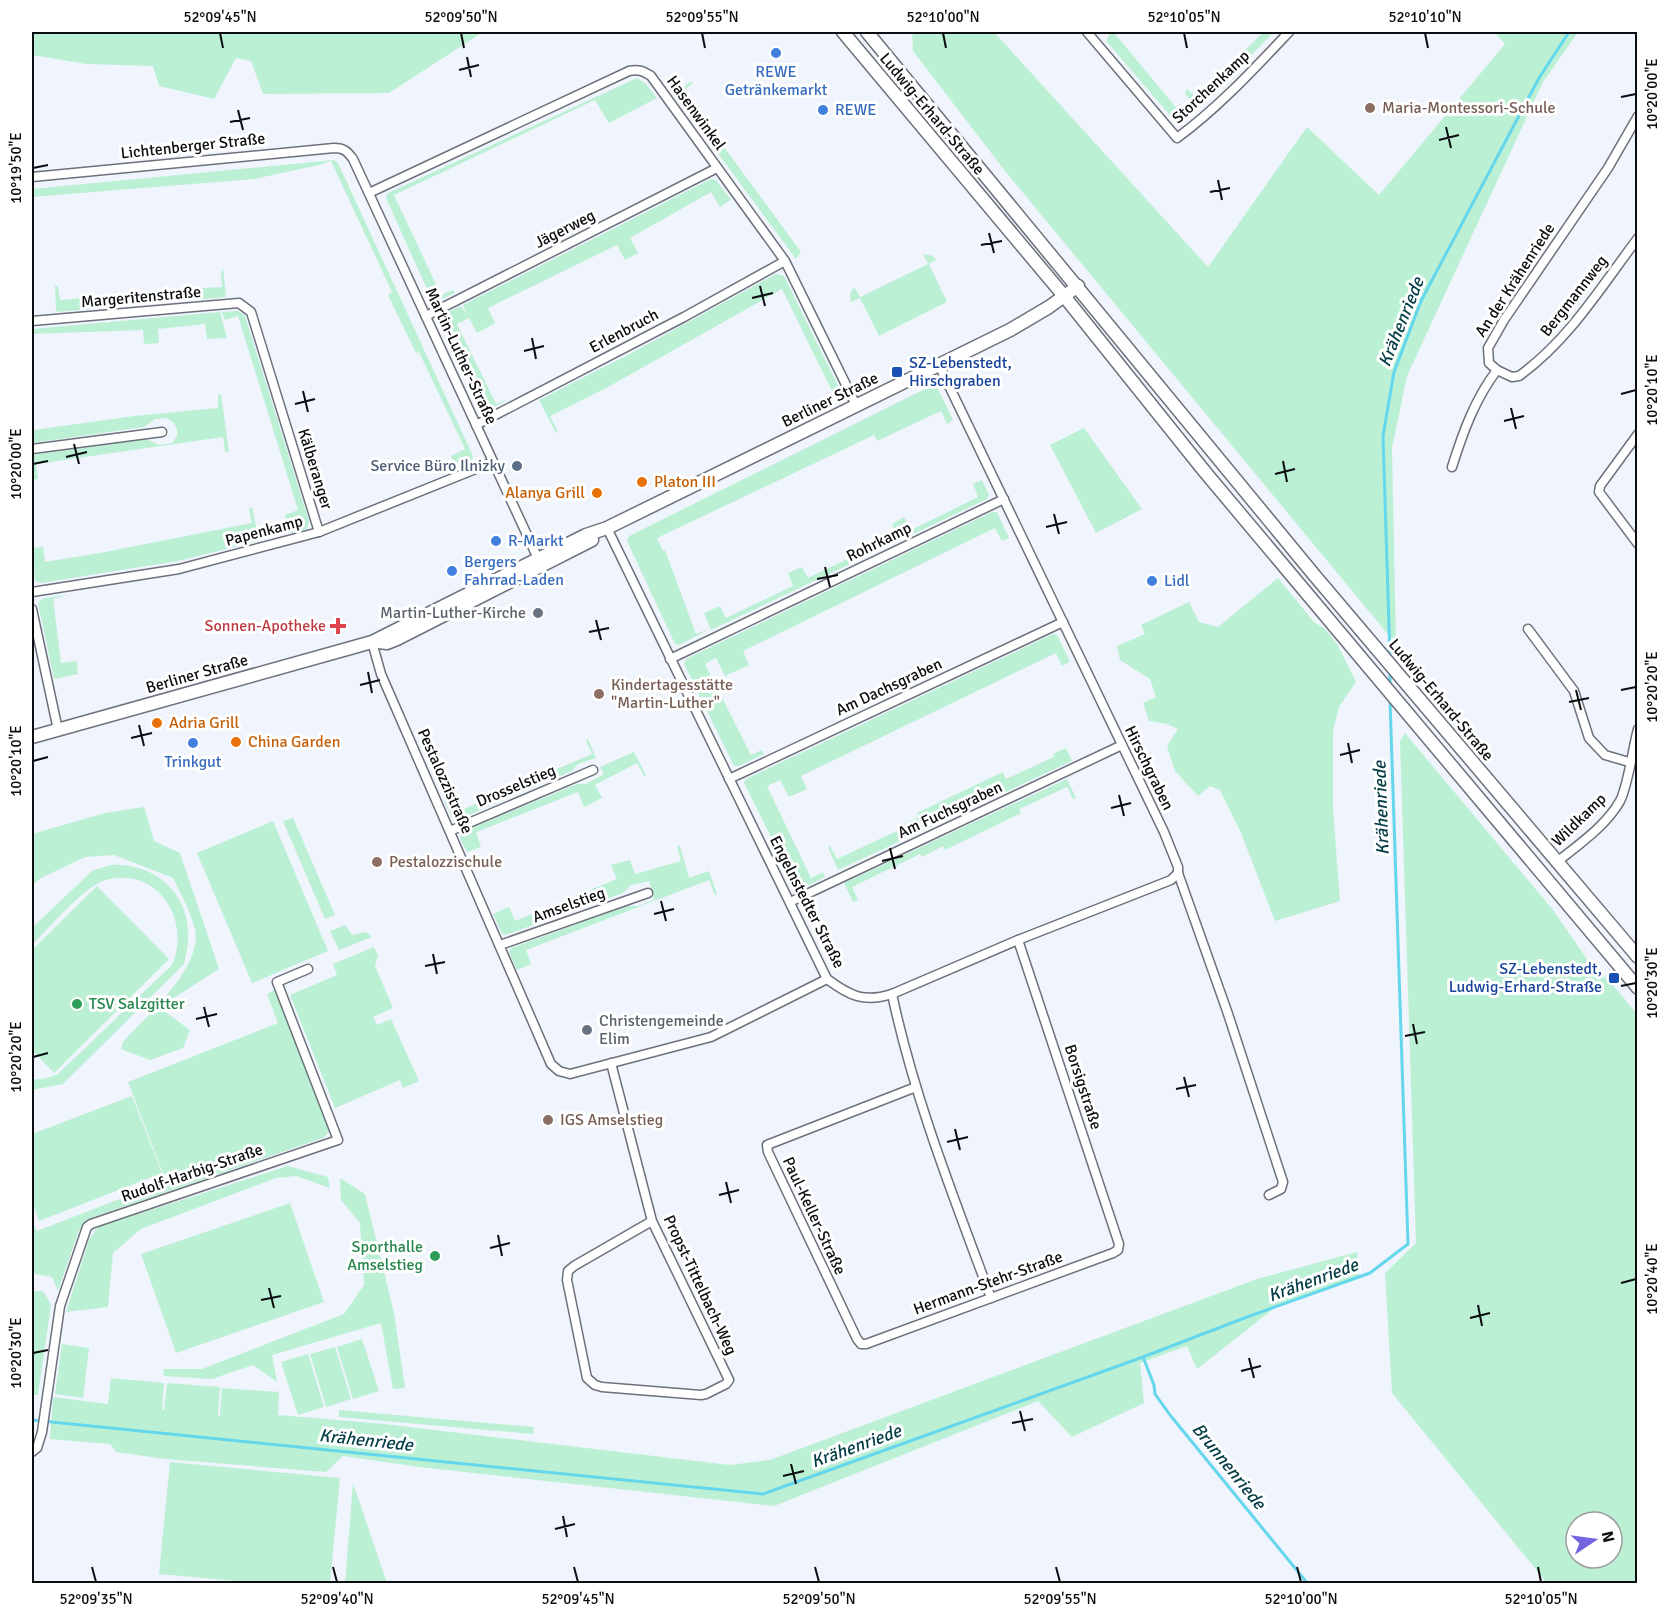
<svg xmlns="http://www.w3.org/2000/svg" width="1669" height="1615" viewBox="0 0 1669 1615" font-family="Signika,sans-serif">
	<style>
		.green { fill: #bbf0d4; fill-rule: evenodd }
		.lines { fill: none; stroke-linecap: round; stroke-linejoin: round }
		.stream { stroke: #64d7ed; stroke-width: 3 }
		.street-casing { stroke: #6c717b; stroke-width: 11 }
		.secondary-casing { stroke: #6c717b; stroke-width: 15 }
		.street { stroke: #fff; stroke-width: 8 }
		.secondary { stroke: #fff; stroke-width: 12 }
		.ticks { fill: none; stroke: #0b0d10; stroke-width: 2 }
		.shop-dot { fill: #3f7fe0; stroke: #fff; stroke-width: 2 }
		.education-dot { fill: #8d6e63; stroke: #fff; stroke-width: 2 }
		.transit-dot { fill: #1a4fb4; stroke: #fff; stroke-width: 2 }
		.service-dot { fill: #5c6f8a; stroke: #fff; stroke-width: 2 }
		.food-dot { fill: #e8710a; stroke: #fff; stroke-width: 2 }
		.worship-dot { fill: #6b7280; stroke: #fff; stroke-width: 2 }
		.health-dot { fill: #e0444e; stroke: #fff; stroke-width: 2 }
		.leisure-dot { fill: #2e9e5b; stroke: #fff; stroke-width: 2 }
		.labels { text-anchor: middle; dominant-baseline: central; stroke-width: 6; stroke-linejoin: round; paint-order: stroke }
		.shop-label { font-size: 16px; fill: #366cbe; stroke: #fff; text-anchor: start }
		.street-label { font-size: 16px; fill: #0b0d10; stroke: #fff }
		.education-label { font-size: 16px; fill: #785e54; stroke: #fff; text-anchor: start }
		.transit-label { font-size: 16px; fill: #164399; stroke: #fff; text-anchor: start }
		.service-label { font-size: 16px; fill: #4e5e75; stroke: #fff; text-anchor: end }
		.food-label { font-size: 16px; fill: #c56008; stroke: #fff; text-anchor: start }
		.worship-label { font-size: 16px; fill: #5b616d; stroke: #fff; text-anchor: end }
		.health-label { font-size: 16px; fill: #be3a42; stroke: #fff; text-anchor: end }
		.leisure-label { font-size: 16px; fill: #27864d; stroke: #fff; text-anchor: start }
		.water-label { font-size: 18px; font-style: italic; fill: #053d47; stroke: #fff }
		.neatline { fill: none; stroke: #0b0d10; stroke-width: 2 }
		.ticks-label { font-size: 15px; text-anchor: middle; fill: #0b0d10 }
	</style>
	<rect width="100%" height="100%" fill="#f0f4fd"/>
	<g class="green">
		<polygon points="32,32 483,32 389,93 263,94 251,61 236,58 214,99 159,86 153,66 86,64 32,55"/>
		<polygon points="912,32 994,32 1208,267 1307,127 1379,195 1505,44 1494,32 1578,32 1543,82 1407,376 1392,448 1396,644 1005,171 913,51"/>
		<polygon points="1111,32 1117,32 1115,34 1183,116 1193,108 1196,110 1185,121 1174,120 1106,41"/>
		<polygon points="1263,32 1274,32 1198,109 1185,94 1187,89 1198,99"/>
		<polygon points="637,78 646,84 657,98 609,123 595,100 394,195 441,295 453,290 455,293 438,301 432,300 386,198 388,193"/>
		<polygon points="690,82 693,83 683,91 801,252 796,259 674,94"/>
		<polygon points="334,160 338,163 473,456 472,462 456,468 451,456 465,449 419,352 416,353 388,295 392,292 331,161 319,165 254,179 32,197 32,189"/>
		<polygon points="711,179 716,180 731,200 720,207 711,192 630,238 638,253 625,260 617,245 488,308 495,323 477,333 469,318 457,324 496,404 508,399 489,410 483,409 442,322 444,314 461,306 468,316 463,305"/>
		<polygon points="923,254 933,256 936,260 929,264 947,302 879,336 860,298 851,302 850,295 852,289 855,288 860,297 928,264"/>
		<polygon points="223,268 226,297 56,312 55,286 58,286 60,300 129,294 129,292 222,287 221,272"/>
		<polygon points="776,274 784,276 839,388 832,391 782,289 608,387 550,416 558,432 556,433 539,400 628,355"/>
		<polygon points="238,311 245,316 309,521 307,529 290,533 285,515 298,510 238,316 225,320 222,312"/>
		<polygon points="220,312 227,338 207,339 205,324 158,329 159,343 144,344 143,330 32,334 32,329"/>
		<polygon points="933,385 937,387 953,420 947,424 941,411 877,441 874,435 657,538 663,551 665,550 696,634 709,629 680,645 675,644 627,541 629,536"/>
		<path d="M221 394 229 452H225L223 437 36 464 38 479 32 480V455L146 439 159 445 172 443 177 436C178 427 175 423 167 418L155 419 144 427 32 443V417L34 430 134 416 218 408V395Z"/>
		<polygon points="1084,428 1142,509 1096,533 1050,445"/>
		<polygon points="982,480 989,495 987,499 711,630 704,613 720,606 726,618 793,586 788,573 802,567 808,578 897,535 892,524 904,517 911,530 978,497 973,484"/>
		<polygon points="252,507 259,541 178,561 41,583 35,581 33,548 43,547 45,562 100,553 252,523 249,509"/>
		<polygon points="992,512 997,512 1009,538 1002,541 995,528 743,651 749,665 725,676 716,658 705,664 751,755 762,750 764,754 739,766 734,766 684,664 686,659"/>
		<polygon points="1278,578 1314,622 1325,629 1337,644 1356,682 1339,707 1333,731 1333,809 1340,901 1275,921 1241,833 1220,790 1210,786 1198,796 1175,771 1167,746 1178,729 1167,724 1149,721 1143,703 1156,697 1150,679 1120,660 1117,646 1145,634 1141,625 1189,602 1199,622 1218,627"/>
		<polygon points="68,595 53,599 61,663 77,661 78,674 54,679 38,603 44,598"/>
		<polygon points="1053,634 1057,635 1070,662 1062,666 1056,653 801,776 807,789 789,797 780,780 767,786 811,878 823,872 825,877 801,889 797,889 744,783 746,779"/>
		<path d="M1405 733 1553 910 1591 965 1612 984 1637 1014V1583H1547L1392 1393 1385 1273 1416 1243 1400 741ZM1576 1522H1612V1558H1576Z"/>
		<polygon points="588,739 596,758 578,764 572,771 457,820 452,818 444,801 457,795 464,809 592,754 586,740"/>
		<polygon points="1066,748 1072,761 838,870 828,847 830,846 837,859 899,830 898,827 919,817 917,813 1003,772 1006,779 1054,757 1053,754"/>
		<polygon points="634,752 646,775 644,776 637,763 595,785 602,798 584,807 578,792 476,832 481,847 467,852 460,838 462,832 577,784 586,784 604,774 600,767"/>
		<polygon points="1067,779 1076,798 1073,799 1067,787 1019,809 1021,813 945,850 943,846 922,857 920,854 852,887 858,900 853,902 844,883"/>
		<path d="M144 807 154 841 180 853 219 969 172 999 165 1012 190 1030 183 1048 150 1060 121 1049 123 1042C147 1015 203 968 195 929 190 911 181 894 173 878L114 855 85 857 41 878 32 885V834L105 813Z"/>
		<polygon points="293,818 335,915 325,919 283,821"/>
		<polygon points="273,821 328,951 252,983 197,853"/>
		<polygon points="677,846 680,846 689,878 709,871 717,894 715,895 709,880 526,950 531,964 517,970 509,952 511,948 627,906 638,906 654,900 649,881 631,885 623,893 505,935 502,934 493,914 509,907 515,921 617,879 611,865 630,860 635,874 681,861"/>
		<path d="M110 865C150 862 187 889 188 932 189 943 186 954 184 964L63 1084 32 1090V1080L47 1078 58 1074 172 965C192 919 156 864 103 881 83 888 48 929 32 945V928L92 871Z"/>
		<polygon points="97,886 169,959 54,1073 32,1050 32,950"/>
		<polygon points="345,925 352,935 366,932 372,937 339,950 330,931"/>
		<polygon points="374,947 378,956 375,966 393,1008 373,1017 377,1025 391,1019 419,1081 403,1088 400,1080 335,1108 290,995 337,975 333,964"/>
		<polygon points="276,989 331,1129 323,1138 88,1219 79,1230 58,1291 52,1277 35,1274 32,1265 32,1221 37,1231 166,1181 128,1082 278,1023 267,994"/>
		<polygon points="132,1096 162,1173 39,1221 32,1201 32,1134"/>
		<polygon points="288,1166 328,1177 330,1188 296,1176 276,1178 141,1229 113,1253 108,1307 66,1312 89,1240 98,1227"/>
		<polygon points="340,1178 365,1194 394,1313 405,1388 393,1389 381,1323 272,1355 277,1382 253,1365 212,1379 164,1376 163,1369 202,1369 344,1314 364,1285 360,1223 341,1200"/>
		<polygon points="290,1203 324,1302 176,1353 141,1254"/>
		<polygon points="1357,1252 1359,1277 1277,1306 1197,1369 1187,1346 1140,1363 1144,1403 1072,1437 1038,1401 774,1506 419,1467 343,1456 326,1472 165,1459 116,1452 110,1444 50,1439 53,1397 108,1404 111,1378 164,1383 162,1409 164,1410 167,1383 220,1387 218,1415 220,1416 222,1388 279,1392 278,1415 384,1424 730,1465 770,1460 1257,1279"/>
		<polygon points="32,1291 43,1291 51,1305 38,1395 32,1395"/>
		<polygon points="362,1339 379,1391 353,1399 337,1347"/>
		<polygon points="62,1344 89,1348 83,1398 55,1394"/>
		<polygon points="335,1347 351,1399 326,1407 310,1354"/>
		<polygon points="308,1354 324,1407 298,1415 281,1362"/>
		<polygon points="339,1410 521,1426 534,1427 533,1434 339,1417"/>
		<polygon points="170,1462 340,1478 330,1583 260,1583 159,1574"/>
		<polygon points="353,1483 387,1583 345,1583"/>
	</g>
	<g class="lines">
		<g class="stream">
			<polyline points="1390,658 1383,436 1394,372 1421,301 1539,78 1569,32"/>
			<polyline points="1390,670 1390,685"/>
			<polyline points="1143,1357 1154,1385 1155,1394 1170,1415 1308,1584"/>
			<polyline points="32,1420 763,1494 1143,1357 1247,1317 1370,1273 1408,1244 1390,700"/>
		</g>
		<defs>
			<g id="street">
				<path d="M1087 32 1177 138C1218 108 1254 69 1289 32"/>
				<path d="M32 177 334 148C344 148 347 151 353 159L540 563"/>
				<path d="M369 193 629 71C639 69 643 71 651 76L785 261 856 405"/>
				<polyline points="426,316 717,168"/>
				<polyline points="32,321 239,303 251,312 319,532"/>
				<polyline points="939,365 1164,832 1178,867 1178,873 1227,1011 1283,1182 1281,1189 1269,1195"/>
				<path d="M1497 370 1512 377 1519 376C1569 340 1601 287 1638 238"/>
				<polyline points="476,425 684,317 785,261"/>
				<polyline points="1638,434 1600,486 1599,492 1638,544"/>
				<polyline points="32,449 162,432"/>
				<path d="M1452 467C1463 432 1475 399 1497 370L1489 363 1488 348 1504 320 1608 168 1638 116"/>
				<path d="M607 528 827 979C850 996 864 1003 892 994L1018 940 1171 880 1178 873"/>
				<polyline points="32,592 179,569 319,532 493,462"/>
				<polyline points="32,609 58,730"/>
				<polyline points="1528,629 1574,691 1589,738 1605,755 1629,762"/>
				<polyline points="372,642 381,674 551,1064 559,1071 570,1074 711,1037 827,979"/>
				<polyline points="670,659 1004,499"/>
				<polyline points="729,779 1063,622"/>
				<polyline points="450,831 593,770"/>
				<path d="M1557 862C1578 845 1606 826 1620 801 1628 786 1633 747 1638 729"/>
				<polyline points="790,902 1122,745"/>
				<polyline points="500,945 648,893"/>
				<path d="M892 994C914 1098 954 1198 991 1298"/>
				<polyline points="611,1063 652,1221 729,1380 726,1384 706,1394 701,1395 602,1387 595,1385 587,1378 567,1280 568,1271 574,1266 652,1221"/>
				<polyline points="916,1087 767,1145 768,1152 857,1339 861,1344 866,1344 1113,1253 1118,1250 1119,1244 1018,940"/>
				<polyline points="32,1452 37,1448 42,1432 60,1306 87,1227 91,1224 338,1140 277,982 308,969"/>
			</g>
			<g id="secondary">
				<polyline points="843,32 1064,296 1205,472 1638,988"/>
				<polyline points="867,32 1315,576 1638,957"/>
				<polyline points="379,642 387,643 397,639 592,540"/>
				<polyline points="32,737 372,642 586,535 607,528 1010,330 1049,307 1078,286"/>
			</g>
		</defs>
		<use href="#street" class="street-casing"/>
		<use href="#secondary" class="secondary-casing"/>
		<use href="#street" class="street"/>
		<use href="#secondary" class="secondary"/>
	</g>
	<path class="ticks" d="M220 33 223 48M461 33 464 48M702 33 705 48M943 33 946 48M1184 33 1187 48M1425 33 1428 48M467 57 471 77M459 70 479 65M1621 97 1636 94M238 110 243 130M230 122 250 118M1446 127 1451 148M1439 140 1459 135M33 168 48 165M1218 180 1222 200M1210 192 1230 188M989 233 994 253M981 245 1002 241M760 286 765 306M752 298 773 293M532 338 536 359M524 351 544 346M303 391 308 412M1621 394 1636 390M295 404 315 399M1511 408 1516 429M1504 421 1524 416M74 444 79 464M66 457 87 452M1283 461 1287 482M33 464 48 461M1275 474 1295 469M1054 514 1059 534M1046 527 1067 522M825 567 830 587M817 579 838 575M596 620 601 640M589 632 609 628M368 672 372 693M360 685 380 680M1576 690 1581 710M1621 690 1636 687M1569 702 1589 698M139 725 144 746M131 738 152 733M1348 743 1352 763M1340 755 1360 750M33 761 48 757M1119 795 1124 816M1111 808 1131 803M890 848 895 869M882 861 903 856M661 901 666 921M654 914 674 909M433 954 437 974M425 966 445 962M1621 986 1636 983M204 1007 209 1027M196 1019 217 1014M1413 1024 1417 1044M1405 1036 1425 1032M33 1057 48 1053M1184 1077 1189 1097M1176 1089 1196 1085M955 1129 960 1150M947 1142 968 1137M726 1182 731 1203M719 1195 739 1190M498 1235 502 1256M490 1248 510 1243M1621 1283 1636 1279M269 1288 274 1308M261 1300 281 1296M1478 1305 1482 1326M1470 1318 1490 1313M33 1353 48 1350M1249 1358 1254 1378M1241 1371 1261 1366M1020 1411 1025 1431M1012 1423 1033 1419M791 1464 796 1484M783 1476 804 1471M563 1516 567 1537M555 1529 575 1524M92 1567 96 1582M333 1567 337 1582M574 1567 578 1582M815 1567 819 1582M1056 1567 1060 1582M1297 1567 1301 1582M1538 1567 1541 1582"/>
	<g class="shop-dot">
		<circle cx="776" cy="53" r="6"/>
		<circle cx="823" cy="110" r="6"/>
		<circle cx="496" cy="541" r="6"/>
		<circle cx="452" cy="571" r="6"/>
		<circle cx="1152" cy="581" r="6"/>
		<circle cx="193" cy="743" r="6"/>
	</g>
	<g class="education-dot">
		<circle cx="1370" cy="108" r="6"/>
		<circle cx="599" cy="694" r="6"/>
		<circle cx="377" cy="862" r="6"/>
		<circle cx="548" cy="1120" r="6"/>
	</g>
	<g class="transit-dot">
		<rect x="891" y="366" width="12" height="12" rx="3"/>
		<rect x="1608" y="972" width="12" height="12" rx="3"/>
	</g>
	<circle class="service-dot" cx="517" cy="466" r="6"/>
	<g class="food-dot">
		<circle cx="642" cy="482" r="6"/>
		<circle cx="597" cy="493" r="6"/>
		<circle cx="157" cy="723" r="6"/>
		<circle cx="236" cy="742" r="6"/>
	</g>
	<g class="worship-dot">
		<circle cx="538" cy="613" r="6"/>
		<circle cx="587" cy="1030" r="6"/>
	</g>
	<path class="health-dot" d="M335 617h6v6h6v6h-6v6h-6v-6h-6v-6h6z"/>
	<g class="leisure-dot">
		<circle cx="77" cy="1004" r="6"/>
		<circle cx="435" cy="1256" r="6"/>
	</g>
	<g class="labels">
		<g class="shop-label">
			<text x="776" y="72" text-anchor="middle">REWE<tspan x="776" dy="18">Getränkemarkt</tspan></text>
			<text x="835" y="110">REWE</text>
			<text x="508" y="541">R-Markt</text>
			<text x="464" y="562">Bergers<tspan x="464" dy="18">Fahrrad-Laden</tspan></text>
			<text x="1164" y="581">Lidl</text>
			<text x="193" y="762" text-anchor="middle">Trinkgut</text>
		</g>
		<g class="street-label">
			<text transform="translate(1211 87) rotate(-43)">Storchenkamp</text>
			<text transform="translate(696 113) rotate(54)">Hasenwinkel</text>
			<text transform="translate(932 114) rotate(50)">Ludwig-Erhard-Straße</text>
			<text transform="translate(193 146) rotate(-6)">Lichtenberger Straße</text>
			<text transform="translate(565 229) rotate(-27)">Jägerweg</text>
			<text transform="translate(1515 280) rotate(-57)">An der Krähenriede</text>
			<text transform="translate(1574 296) rotate(-52)">Bergmannweg</text>
			<text transform="translate(141 297) rotate(-5)">Margeritenstraße</text>
			<text transform="translate(624 331) rotate(-28)">Erlenbruch</text>
			<text transform="translate(461 356) rotate(65)">Martin-Luther-Straße</text>
			<text transform="translate(830 400) rotate(-26)">Berliner Straße</text>
			<text transform="translate(315 469) rotate(73)">Kälberanger</text>
			<text transform="translate(264 531) rotate(-15)">Papenkamp</text>
			<text transform="translate(879 542) rotate(-26)">Rohrkamp</text>
			<text transform="translate(197 674) rotate(-16)">Berliner Straße</text>
			<text transform="translate(889 687) rotate(-25)">Am Dachsgraben</text>
			<text transform="translate(1441 700) rotate(50)">Ludwig-Erhard-Straße</text>
			<text transform="translate(1149 768) rotate(64)">Hirschgraben</text>
			<text transform="translate(445 781) rotate(66)">Pestalozzistraße</text>
			<text transform="translate(516 786) rotate(-23)">Drosselstieg</text>
			<text transform="translate(950 810) rotate(-25)">Am Fuchsgraben</text>
			<text transform="translate(1579 820) rotate(-44)">Wildkamp</text>
			<text transform="translate(807 902) rotate(63)">Engelnstedter Straße</text>
			<text transform="translate(569 905) rotate(-20)">Amselstieg</text>
			<text transform="translate(1083 1087) rotate(72)">Borsigstraße</text>
			<text transform="translate(192 1173) rotate(-19)">Rudolf-Harbig-Straße</text>
			<text transform="translate(814 1216) rotate(65)">Paul-Keller-Straße</text>
			<text transform="translate(988 1283) rotate(-20)">Hermann-Stehr-Straße</text>
			<text transform="translate(700 1285) rotate(65)">Propst-Tittelbach-Weg</text>
		</g>
		<g class="education-label">
			<text x="1382" y="108">Maria-Montessori-Schule</text>
			<text x="611" y="685">Kindertagesstätte<tspan x="611" dy="18">"Martin-Luther"</tspan></text>
			<text x="389" y="862">Pestalozzischule</text>
			<text x="560" y="1120">IGS Amselstieg</text>
		</g>
		<g class="transit-label">
			<text x="909" y="363">SZ-Lebenstedt,<tspan x="909" dy="18">Hirschgraben</tspan></text>
			<text x="1602" y="969" text-anchor="end">SZ-Lebenstedt,<tspan x="1602" dy="18">Ludwig-Erhard-Straße</tspan></text>
		</g>
		<g class="service-label">
			<text x="505" y="466">Service Büro Ilnizky</text>
		</g>
		<g class="food-label">
			<text x="654" y="482">Platon III</text>
			<text x="585" y="493" text-anchor="end">Alanya Grill</text>
			<text x="169" y="723">Adria Grill</text>
			<text x="248" y="742">China Garden</text>
		</g>
		<g class="worship-label">
			<text x="526" y="613">Martin-Luther-Kirche</text>
			<text x="599" y="1021" text-anchor="start">Christengemeinde<tspan x="599" dy="18">Elim</tspan></text>
		</g>
		<g class="health-label">
			<text x="326" y="626">Sonnen-Apotheke</text>
		</g>
		<g class="leisure-label">
			<text x="89" y="1004">TSV Salzgitter</text>
			<text x="423" y="1247" text-anchor="end">Sporthalle<tspan x="423" dy="18">Amselstieg</tspan></text>
		</g>
		<g class="water-label">
			<text transform="translate(1401 322) rotate(-68)">Krähenriede</text>
			<text transform="translate(1381 808) rotate(-92)">Krähenriede</text>
			<text transform="translate(1313 1280) rotate(-20)">Krähenriede</text>
			<text transform="translate(366 1440) rotate(6)">Krähenriede</text>
			<text transform="translate(856 1446) rotate(-20)">Krähenriede</text>
			<text transform="translate(1229 1466) rotate(51)">Brunnenriede</text>
		</g>
	</g>
	<rect width="1669" height="1615" fill="none" stroke="#ffffff" stroke-width="66"/>
	<g transform="translate(1594 1540) rotate(77)"><circle r="28" fill="#ffffff" stroke="#9d9e9f" stroke-width="1.5"/>
	<path d="M0-4.5L10 22L0 15L-10 22Z" fill="#7265e0"/>
	<text y="-9" font-size="16" font-weight="bold" text-anchor="middle" fill="#0b0d10">N</text>
	</g>
	<rect x="33" y="33" width="1603" height="1549" class="neatline"/>
	<g class="ticks-label">
		<text x="220" y="22">52°09'45"N</text>
		<text x="461" y="22">52°09'50"N</text>
		<text x="702" y="22">52°09'55"N</text>
		<text x="943" y="22">52°10'00"N</text>
		<text x="1184" y="22">52°10'05"N</text>
		<text x="1425" y="22">52°10'10"N</text>
		<text transform="translate(1652 94) rotate(-90)" y="5">10°20'00"E</text>
		<text transform="translate(16 168) rotate(-90)" y="5">10°19'50"E</text>
		<text transform="translate(1652 390) rotate(-90)" y="5">10°20'10"E</text>
		<text transform="translate(16 464) rotate(-90)" y="5">10°20'00"E</text>
		<text transform="translate(1652 687) rotate(-90)" y="5">10°20'20"E</text>
		<text transform="translate(16 761) rotate(-90)" y="5">10°20'10"E</text>
		<text transform="translate(1652 983) rotate(-90)" y="5">10°20'30"E</text>
		<text transform="translate(16 1057) rotate(-90)" y="5">10°20'20"E</text>
		<text transform="translate(1652 1279) rotate(-90)" y="5">10°20'40"E</text>
		<text transform="translate(16 1353) rotate(-90)" y="5">10°20'30"E</text>
		<text x="96" y="1604">52°09'35"N</text>
		<text x="337" y="1604">52°09'40"N</text>
		<text x="578" y="1604">52°09'45"N</text>
		<text x="819" y="1604">52°09'50"N</text>
		<text x="1060" y="1604">52°09'55"N</text>
		<text x="1301" y="1604">52°10'00"N</text>
		<text x="1541" y="1604">52°10'05"N</text>
	</g>
</svg>
